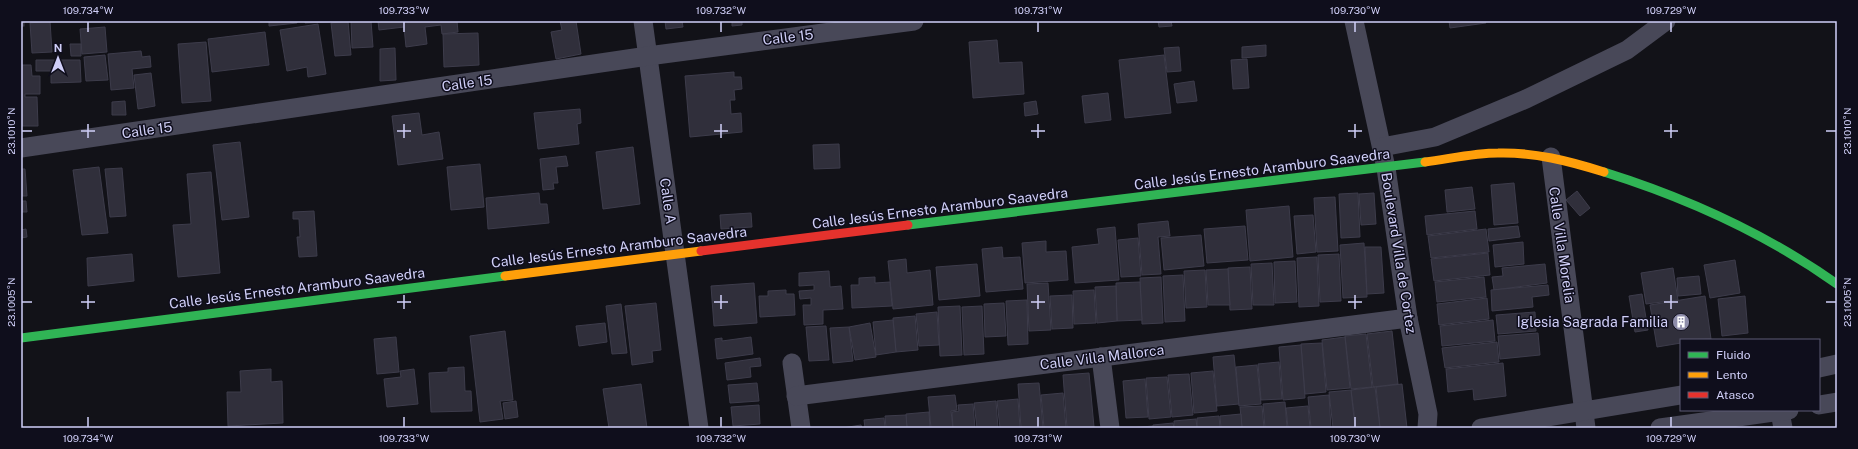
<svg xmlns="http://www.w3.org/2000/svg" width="1858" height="449" viewBox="0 0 1858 449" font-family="'Public Sans',sans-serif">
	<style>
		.building { fill: #302f3b; stroke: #3d3c4b }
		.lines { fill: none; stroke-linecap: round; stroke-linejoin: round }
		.street { stroke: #484858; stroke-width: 19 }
		.fast { stroke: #30b455; stroke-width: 9 }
		.slow { stroke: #ff9f0a; stroke-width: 9 }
		.jam { stroke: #e5322d; stroke-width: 9 }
		.ticks { fill: none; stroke: #d0cff8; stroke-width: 1.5 }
		.labels { text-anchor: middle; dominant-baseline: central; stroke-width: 3; stroke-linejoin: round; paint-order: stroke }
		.street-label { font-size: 14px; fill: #d0cff8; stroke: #0f0e1c }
		.poi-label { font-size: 14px; fill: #d0cff8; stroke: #0f0e1c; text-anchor: end }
		.neatline { fill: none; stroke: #d0cff8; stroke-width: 1.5 }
		.ticks-label { font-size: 10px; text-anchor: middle; fill: #d0cff8 }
	</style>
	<rect width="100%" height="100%" fill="#121218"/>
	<g class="building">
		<rect x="21" y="21" width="3" height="5"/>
		<polygon points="50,21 52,52 32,53 30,23"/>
		<polygon points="269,21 297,21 297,23 269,26"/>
		<polygon points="305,21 330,21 330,22 305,23"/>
		<polygon points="348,21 351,55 335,56 331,23"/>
		<polygon points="351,21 371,21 373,47 352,48"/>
		<polygon points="378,21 457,21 458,32 442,34 441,25 425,27 427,44 406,47 404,27 379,30"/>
		<polygon points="560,21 576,21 581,54 556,59 551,32 562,30"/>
		<polygon points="665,21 682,21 683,27 666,29"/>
		<polygon points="732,21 742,21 742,25 732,26"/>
		<polygon points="1158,21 1171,21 1172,26 1159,27"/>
		<polygon points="1449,21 1485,21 1486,23 1450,28"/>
		<polygon points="318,24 326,74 308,77 307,67 287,71 280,30"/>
		<polygon points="105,27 107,52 82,54 80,29"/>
		<polygon points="265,32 269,65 212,72 208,39"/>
		<polygon points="478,33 479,65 444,67 443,34"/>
		<polygon points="997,40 999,63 1022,62 1024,94 973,98 969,42"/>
		<polygon points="206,42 211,101 182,103 178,44"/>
		<polygon points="70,44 81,44 81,56 71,56"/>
		<polygon points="1266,45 1266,56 1242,58 1242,47"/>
		<polygon points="1179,47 1181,71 1167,72 1164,48"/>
		<polygon points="395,48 396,80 380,81 380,49"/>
		<polygon points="141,51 142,57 150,56 151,67 132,69 134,88 111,90 108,54"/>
		<polygon points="105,55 108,80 86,81 84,57"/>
		<polygon points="1164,55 1171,113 1125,118 1119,60"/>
		<polygon points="1247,59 1249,88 1233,89 1231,60"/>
		<polygon points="36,60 80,60 81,82 51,83 51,71 36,71"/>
		<polygon points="21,65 31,65 32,76 40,76 40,94 25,94 25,97 37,97 38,126 22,126"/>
		<polygon points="734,72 734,77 741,77 742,89 734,90 735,100 730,100 731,114 741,113 742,132 690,137 685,76"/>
		<polygon points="151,73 155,106 138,109 134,75"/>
		<polygon points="1194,81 1197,101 1177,103 1174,84"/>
		<polygon points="1108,93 1111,120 1085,123 1082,96"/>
		<polygon points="125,101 126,115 112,115 112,102"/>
		<polygon points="1036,101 1038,114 1025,116 1024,103"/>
		<polygon points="580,109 581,123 577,124 579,144 538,149 534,113"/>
		<polygon points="419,113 422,135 439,132 443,159 398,165 392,116"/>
		<polygon points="240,142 249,217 222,220 213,145"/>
		<polygon points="839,144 840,168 814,169 813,145"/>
		<polygon points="633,147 640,204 603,209 596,152"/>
		<polygon points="566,156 568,166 556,167 558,183 553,183 554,189 543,190 540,159"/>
		<polygon points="480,164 484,207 451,210 447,167"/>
		<polygon points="99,167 108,233 82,235 73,170"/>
		<polygon points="122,168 126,216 110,217 105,169"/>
		<polygon points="21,169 25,169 27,196 21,196"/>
		<polygon points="211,172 220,273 178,277 173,225 191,224 187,174"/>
		<polygon points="1514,183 1518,223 1494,225 1491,185"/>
		<polygon points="1472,187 1475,209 1447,212 1445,190"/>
		<polygon points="1577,191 1590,208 1580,216 1566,200"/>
		<polygon points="539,193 540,204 547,204 549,223 488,229 486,198"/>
		<polygon points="1358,193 1360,237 1341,238 1339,194"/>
		<polygon points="1374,193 1376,224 1361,225 1359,194"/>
		<polygon points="1335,197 1338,251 1317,252 1314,198"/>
		<polygon points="21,201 26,201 27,212 21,212"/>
		<polygon points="1289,206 1293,257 1250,261 1246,210"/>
		<polygon points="314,211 317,256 299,257 297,237 300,237 299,219 293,219 293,212"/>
		<polygon points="1475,211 1477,229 1427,235 1425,216"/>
		<polygon points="751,213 752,227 721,229 720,215"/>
		<polygon points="1313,215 1316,252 1297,254 1294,216"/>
		<polygon points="1168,221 1170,236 1158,237 1161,274 1142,275 1138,224"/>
		<polygon points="1245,226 1248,260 1207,263 1204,229"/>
		<polygon points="1518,226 1520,237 1489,241 1488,229"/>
		<polygon points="1115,227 1119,280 1075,283 1072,247 1099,244 1097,229"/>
		<polygon points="26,229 27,237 21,238 21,230"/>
		<polygon points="1486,229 1489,252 1431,258 1428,236"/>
		<polygon points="1201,235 1204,266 1164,270 1161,238"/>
		<polygon points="1138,238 1141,276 1121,277 1118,240"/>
		<polygon points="1046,241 1046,252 1066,251 1068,280 1025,283 1022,243"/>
		<polygon points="1523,242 1524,264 1495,267 1493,245"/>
		<polygon points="1364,243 1367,297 1343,298 1340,245"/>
		<polygon points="1002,247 1003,258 1020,257 1023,289 986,292 982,249"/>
		<polygon points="1365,247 1381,247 1384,293 1367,294"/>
		<polygon points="1488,253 1490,275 1434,281 1431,259"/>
		<polygon points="132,254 134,281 88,286 87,258"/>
		<polygon points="1339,254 1341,301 1320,302 1318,255"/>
		<polygon points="1317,257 1319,306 1299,307 1297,258"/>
		<polygon points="906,259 907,273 930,270 933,305 893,309 888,261"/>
		<polygon points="1735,260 1740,293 1710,298 1704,265"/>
		<polygon points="1295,261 1297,302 1275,303 1274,262"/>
		<polygon points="1272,263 1274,305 1253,305 1251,264"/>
		<polygon points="977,264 980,296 939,300 936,267"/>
		<polygon points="1545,264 1547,283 1494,290 1492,277 1503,276 1502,268"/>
		<polygon points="1250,267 1252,309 1230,310 1228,268"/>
		<polygon points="1673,268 1678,300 1646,304 1641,273"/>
		<polygon points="1228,269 1230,305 1208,305 1206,270"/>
		<polygon points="1205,270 1207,307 1186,308 1184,271"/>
		<polygon points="829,271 830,287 841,286 843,309 823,310 823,324 804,325 803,305 811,305 811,298 800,299 799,291 814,290 814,285 799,286 799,273"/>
		<polygon points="1183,275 1185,321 1165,322 1163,276"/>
		<polygon points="1699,276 1701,294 1678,296 1677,278"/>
		<polygon points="875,277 875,283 890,282 892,306 852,308 851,285 859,285 859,278"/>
		<polygon points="1161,277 1163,323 1142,324 1140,278"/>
		<polygon points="1484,277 1486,297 1437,302 1435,282"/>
		<polygon points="1140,282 1142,320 1117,321 1116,283"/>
		<polygon points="754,283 757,323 714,326 711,286"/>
		<polygon points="1048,283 1051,330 1029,331 1027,284"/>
		<polygon points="1548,285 1549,295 1532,297 1533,307 1492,311 1491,290"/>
		<polygon points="1116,286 1117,321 1097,323 1095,287"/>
		<polygon points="786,290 786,294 794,294 795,315 760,317 759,296 768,296 768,291"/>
		<polygon points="1094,290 1096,323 1074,324 1073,291"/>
		<polygon points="1642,294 1648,330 1635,332 1629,296"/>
		<polygon points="1072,295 1073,328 1052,329 1050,296"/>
		<polygon points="1705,296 1711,339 1681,340 1681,343 1657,347 1650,305"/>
		<polygon points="1745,296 1748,333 1722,336 1718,299"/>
		<polygon points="1487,298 1489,319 1439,325 1437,304"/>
		<polygon points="1027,300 1028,344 1008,345 1006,301"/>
		<polygon points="656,303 661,350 652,351 653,362 632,365 625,306"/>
		<polygon points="1004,303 1006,336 985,337 984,304"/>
		<polygon points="621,304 627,353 612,354 606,306"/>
		<polygon points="960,306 962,355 940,356 938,307"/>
		<polygon points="982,306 984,354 964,355 962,307"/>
		<polygon points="937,312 939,345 919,346 916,314"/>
		<polygon points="1535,312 1536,331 1498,334 1496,315"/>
		<polygon points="915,316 918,350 896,352 893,318"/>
		<polygon points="893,320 896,352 876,355 873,322"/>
		<polygon points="1493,320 1495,341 1442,346 1440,326"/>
		<polygon points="605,323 607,342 579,346 576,326"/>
		<polygon points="870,323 876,357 855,360 849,327"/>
		<polygon points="826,326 829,360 809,361 806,327"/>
		<polygon points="849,327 853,361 833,363 830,328"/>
		<polygon points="505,331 513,400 500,401 503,419 480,422 470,336"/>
		<polygon points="1392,331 1398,384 1373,387 1367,334"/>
		<polygon points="1538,333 1540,355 1500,359 1498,336"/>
		<polygon points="1366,334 1372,387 1351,389 1345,336"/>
		<polygon points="396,337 399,372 377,374 374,339"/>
		<polygon points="751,337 753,354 717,359 715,339 722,338 722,341"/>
		<polygon points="1345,337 1350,388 1327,390 1322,340"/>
		<polygon points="1497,342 1499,362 1445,368 1442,348"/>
		<polygon points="1322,343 1326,392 1305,394 1301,344"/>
		<polygon points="1301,345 1305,398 1283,400 1279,347"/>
		<polygon points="1234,355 1239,404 1217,406 1213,357"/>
		<polygon points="760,358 761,366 750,367 751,377 727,380 725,363"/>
		<polygon points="1279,362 1282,399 1261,400 1258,364"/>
		<polygon points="1503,363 1506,396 1474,400 1473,389 1448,392 1446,369"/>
		<polygon points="1257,365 1261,404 1239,406 1236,367"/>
		<polygon points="464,367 465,391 471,391 472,411 431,412 429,373 448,372 448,368"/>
		<polygon points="271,369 271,382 282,381 283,423 228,426 227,392 241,392 240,371"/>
		<polygon points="414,369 418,404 387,407 384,379 401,377 400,371"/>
		<polygon points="1213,371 1217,411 1194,413 1191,373"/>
		<polygon points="1089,373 1094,427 1067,428 1063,375"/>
		<polygon points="1189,374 1193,415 1172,417 1168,375"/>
		<polygon points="1167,377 1171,417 1149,419 1146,378"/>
		<polygon points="1145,379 1148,417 1126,418 1123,381"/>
		<polygon points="757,383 759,401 730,403 728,385"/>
		<polygon points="1039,383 1043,428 1021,428 1018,384"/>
		<polygon points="641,384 647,428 609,428 603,389"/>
		<polygon points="1402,384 1407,428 1380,428 1376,387"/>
		<polygon points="1375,387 1380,428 1356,428 1351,390"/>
		<polygon points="1351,390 1355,428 1333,428 1329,392"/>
		<polygon points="1063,393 1066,428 1044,428 1041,395"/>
		<polygon points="955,395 957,410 951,411 953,428 931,428 928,397"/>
		<polygon points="1329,395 1331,428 1311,428 1308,397"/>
		<polygon points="1018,399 1020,428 1000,428 997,401"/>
		<polygon points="516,401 518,417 505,419 503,403"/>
		<polygon points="996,401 998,428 977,428 974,403"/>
		<polygon points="1285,402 1287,428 1265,428 1263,404"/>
		<polygon points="973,404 975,428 953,428 952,412 959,411 958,405"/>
		<polygon points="759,405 760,424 733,426 731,407"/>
		<polygon points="1262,406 1264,428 1242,428 1240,407"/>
		<polygon points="1308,406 1310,428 1288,428 1286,408"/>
		<polygon points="929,412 930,428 907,428 906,414"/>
		<polygon points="1241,414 1242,428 1221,428 1220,416"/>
		<polygon points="906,415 907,428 886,428 885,416"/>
		<polygon points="1219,416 1220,428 1197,428 1197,418"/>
		<polygon points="884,418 885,428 865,428 864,420"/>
		<polygon points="1196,419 1197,428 1174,428 1174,421"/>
		<polygon points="1173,423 1174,428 1153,428 1153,425"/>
		<polygon points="861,425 862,428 842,428"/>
		<polygon points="1153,426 1153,428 1130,428"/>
	</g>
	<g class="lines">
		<g class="street">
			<polyline points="643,21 699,428"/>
			<polyline points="1354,21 1386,168 1408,318 1428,414 1427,428"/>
			<polyline points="1382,147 1435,137 1526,99 1627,50 1666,21"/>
			<polyline points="21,148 648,56 914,21"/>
			<polyline points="1551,157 1586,428"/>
			<polyline points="1101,357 1110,428"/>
			<polyline points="792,363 801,428"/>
			<polyline points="1819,368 1837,364"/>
			<polyline points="796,396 1408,318"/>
			<polyline points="1819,405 1837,402"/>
			<polyline points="1780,412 1783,428"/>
			<polyline points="1481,428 1681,395"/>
			<polyline points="1660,428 1789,410"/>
		</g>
		<g class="fast">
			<path d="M1604 172C1687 198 1765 233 1837 284"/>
			<polyline points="908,225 1425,162"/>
			<polyline points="21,338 505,276"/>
		</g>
		<g class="slow">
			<path d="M1425 162C1449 159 1474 153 1498 153 1534 152 1569 161 1604 172"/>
			<polyline points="505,276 701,251"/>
		</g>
		<polyline class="jam" points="701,251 908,225"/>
	</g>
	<path class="ticks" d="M88 22V32M404 22V32M721 22V32M1038 22V32M1355 22V32M1671 22V32M88 124V138M404 124V138M721 124V138M1038 124V138M1355 124V138M1671 124V138M22 131H32M81 131H95M397 131H411M714 131H728M1031 131H1045M1348 131H1362M1664 131H1678M1826 131H1836M88 295V309M404 295V309M721 295V309M1038 295V309M1355 295V309M1671 295V309M22 302H32M81 302H95M397 302H411M714 302H728M1031 302H1045M1348 302H1362M1664 302H1678M1826 302H1836M88 417V427M404 417V427M721 417V427M1038 417V427M1355 417V427M1671 417V427"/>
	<defs>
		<symbol id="building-disc" viewBox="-11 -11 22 22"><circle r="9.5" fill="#8e8daa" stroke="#0f0e1c"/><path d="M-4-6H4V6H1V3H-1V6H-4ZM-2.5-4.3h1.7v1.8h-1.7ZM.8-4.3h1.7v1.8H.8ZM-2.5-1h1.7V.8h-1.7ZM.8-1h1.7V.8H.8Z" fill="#fff"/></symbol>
	</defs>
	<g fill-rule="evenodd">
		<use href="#building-disc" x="1671" y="312" width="20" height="20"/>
	</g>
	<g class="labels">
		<g class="street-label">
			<text transform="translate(788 37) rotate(-7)">Calle 15</text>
			<text transform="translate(467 83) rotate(-8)">Calle 15</text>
			<text transform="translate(147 130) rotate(-8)">Calle 15</text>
			<text transform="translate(1262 169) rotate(-7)">Calle Jesús Ernesto Aramburo Saavedra</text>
			<text transform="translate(668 201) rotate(82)">Calle A</text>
			<text transform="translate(940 208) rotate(-7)">Calle Jesús Ernesto Aramburo Saavedra</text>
			<text transform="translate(1562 245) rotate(82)">Calle Villa Morelia</text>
			<text transform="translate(619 247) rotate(-7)">Calle Jesús Ernesto Aramburo Saavedra</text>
			<text transform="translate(1399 253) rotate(81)">Boulevard Villa de Cortez</text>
			<text transform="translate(297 288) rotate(-7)">Calle Jesús Ernesto Aramburo Saavedra</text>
			<text transform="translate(1102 357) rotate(-7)">Calle Villa Mallorca</text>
		</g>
		<g class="poi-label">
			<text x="1668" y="322">Iglesia Sagrada Familia</text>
		</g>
	</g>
	<rect width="1858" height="449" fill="none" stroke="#0f0e1c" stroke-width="44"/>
	<rect x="1680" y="339" width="140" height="72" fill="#0f0e1c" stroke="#5c5b74"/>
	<rect x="1688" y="352" width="20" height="6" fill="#30b455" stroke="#5c5b74"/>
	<text x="1716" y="359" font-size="12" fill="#d0cff8">Fluido</text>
	<rect x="1688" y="372" width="20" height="6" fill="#ff9f0a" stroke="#5c5b74"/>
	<text x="1716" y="379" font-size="12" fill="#d0cff8">Lento</text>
	<rect x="1688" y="392" width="20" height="6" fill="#e5322d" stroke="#5c5b74"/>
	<text x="1716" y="399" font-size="12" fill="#d0cff8">Atasco</text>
	<g transform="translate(58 58)" stroke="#0f0e1c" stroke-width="3" paint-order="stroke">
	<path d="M0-3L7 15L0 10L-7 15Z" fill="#d0cff8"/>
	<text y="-6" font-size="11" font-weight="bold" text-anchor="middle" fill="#d0cff8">N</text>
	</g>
	<rect x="22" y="22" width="1814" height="405" class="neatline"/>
	<g class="ticks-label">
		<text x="88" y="14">109.734°W</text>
		<text x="404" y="14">109.733°W</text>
		<text x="721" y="14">109.732°W</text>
		<text x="1038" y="14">109.731°W</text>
		<text x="1355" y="14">109.730°W</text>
		<text x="1671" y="14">109.729°W</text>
		<text transform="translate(11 131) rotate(-90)" y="4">23.1010°N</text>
		<text transform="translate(1847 131) rotate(-90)" y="4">23.1010°N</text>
		<text transform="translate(11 302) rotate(-90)" y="4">23.1005°N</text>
		<text transform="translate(1847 302) rotate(-90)" y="4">23.1005°N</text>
		<text x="88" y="442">109.734°W</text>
		<text x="404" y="442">109.733°W</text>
		<text x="721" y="442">109.732°W</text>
		<text x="1038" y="442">109.731°W</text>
		<text x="1355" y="442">109.730°W</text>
		<text x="1671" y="442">109.729°W</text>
	</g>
</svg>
